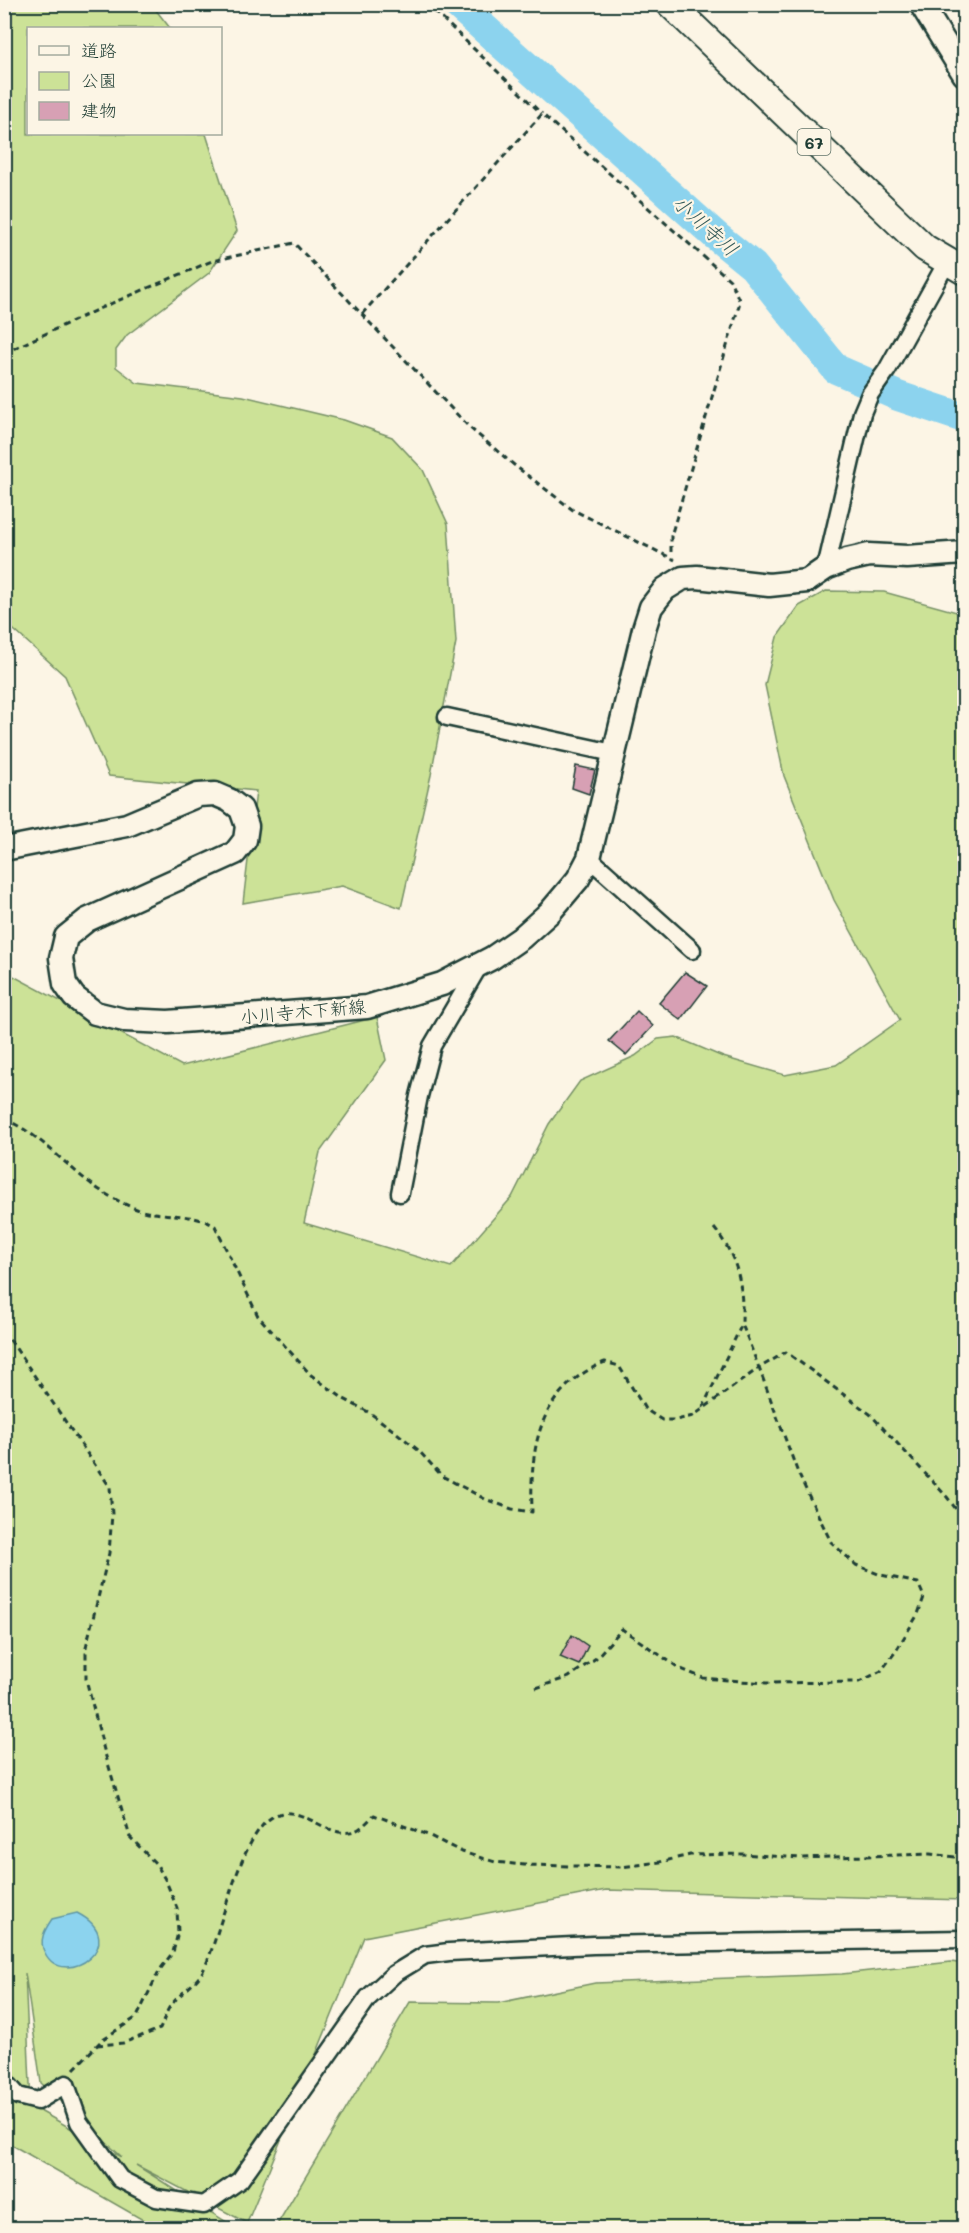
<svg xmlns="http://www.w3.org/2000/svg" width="969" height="2233" viewBox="0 0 969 2233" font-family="Mali,'Klee One',sans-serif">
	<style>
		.green { fill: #cce297; stroke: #769066; stroke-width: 1.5; fill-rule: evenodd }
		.water { fill: #8cd3ee; stroke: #6097a4; stroke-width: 1.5 }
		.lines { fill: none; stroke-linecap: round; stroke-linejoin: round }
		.river { stroke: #8cd3ee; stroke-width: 30 }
		.building { fill: #d7a0b4; stroke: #1f3d34; stroke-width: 1.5 }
		.minor-casing { stroke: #1f3d34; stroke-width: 21 }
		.secondary-casing { stroke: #1f3d34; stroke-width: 27 }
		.primary-casing { stroke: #1f3d34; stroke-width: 30 }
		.path { stroke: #1f3d34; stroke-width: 3; stroke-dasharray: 6 4.5; stroke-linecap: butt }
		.minor { stroke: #fcf5e5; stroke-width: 16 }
		.secondary { stroke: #fcf5e5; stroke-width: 22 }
		.primary { stroke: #fcf5e5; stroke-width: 26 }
		.labels { text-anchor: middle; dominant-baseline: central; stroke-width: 4.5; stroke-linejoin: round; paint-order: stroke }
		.shield { fill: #fcf5e5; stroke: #617469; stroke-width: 1.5 }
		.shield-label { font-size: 16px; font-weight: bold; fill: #1f3d34 }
		.street-label { font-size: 18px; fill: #1f3d34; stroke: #fcf5e5 }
		.water-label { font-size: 20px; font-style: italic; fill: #355b59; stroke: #fcf5e5 }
	</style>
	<rect width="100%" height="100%" fill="#fcf5e5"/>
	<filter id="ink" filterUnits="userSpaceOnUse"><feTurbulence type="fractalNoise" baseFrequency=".0167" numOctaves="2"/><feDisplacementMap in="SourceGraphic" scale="12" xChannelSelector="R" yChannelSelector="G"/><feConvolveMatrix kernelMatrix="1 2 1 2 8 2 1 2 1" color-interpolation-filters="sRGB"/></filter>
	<g filter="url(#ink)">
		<g class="green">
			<polygon points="5,5 152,5 170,28 28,28 28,134 206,134 237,231 209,273 127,335 116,350 116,367 137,383 243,396 344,420 392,437 423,470 448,524 456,642 431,775 401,908 342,886 243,903 256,791 109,776 65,676 5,622"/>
			<path d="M826 591 884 592 964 614V1900L606 1890 364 1937 247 2223 136 2165 236 2228H157L5 2141 4 971 182 1066 377 1017 386 1060 320 1152 304 1223 451 1267 512 1197 549 1124 580 1081 635 1056 658 1039 676 1037 723 1057 785 1075 836 1065 900 1020 834 900 784 776 765 685 777 637 799 606ZM25 1973 41 2083 122 2157 31 2106Z"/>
			<polygon points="951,1962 964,1964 964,2228 275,2228 410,2002 498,2003 595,1983 842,1974"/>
		</g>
		<path class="water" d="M77 1913C134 1942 64 1991 45 1953 38 1941 45 1929 52 1919Z"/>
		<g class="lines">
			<polyline class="river" points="457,4 716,236 753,266 836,369 898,396 964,418"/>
		</g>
		<g class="building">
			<polygon points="576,766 595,770 589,794 572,788"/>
			<polygon points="685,972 707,986 681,1020 659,1003"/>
			<polygon points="637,1011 653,1026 626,1055 609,1041"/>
			<polygon points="572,1635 588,1646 579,1665 560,1657"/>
		</g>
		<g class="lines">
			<defs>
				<g id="minor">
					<polyline points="826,568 862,413 870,394 887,370 947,262"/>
					<polyline points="447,717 613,753"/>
					<polyline points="589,858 692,950"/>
					<polyline points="400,1193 419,1096 432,1046 480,964"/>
					<polyline points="4,2080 18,2096 38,2101 66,2084 79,2122 120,2179 156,2198 204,2205 240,2180 368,1998 394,1974 425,1955 449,1952 593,1945 964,1939"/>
				</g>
				<g id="secondary">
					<polyline points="921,4 964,74"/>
					<polyline points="4,849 127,825 198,795 215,794 229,800 241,809 247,826 245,840 235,853 87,920 66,937 61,958 65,984 74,997 95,1013 124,1020 168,1022 367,1007 442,984 492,958 521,938 550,912 578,879 589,858 644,629 651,607 665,589 683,578 697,577 769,585 807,581 826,568 847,560 869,555 907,557 964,553"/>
				</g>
				<polyline id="primary" points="670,4 925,248 964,271"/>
			</defs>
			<use href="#minor" class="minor-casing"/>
			<use href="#secondary" class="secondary-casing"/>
			<use href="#primary" class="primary-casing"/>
			<g class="path">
				<polyline points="427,4 542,114"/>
				<polyline points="362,314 542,114 730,280 740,302 671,536 671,556"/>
				<polyline points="4,353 103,307 212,261 294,243 470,428 514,465 573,510 675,560"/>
				<path d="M4 1119C48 1137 74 1179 117 1200 126 1205 137 1210 147 1212 170 1216 195 1214 215 1226L258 1316 311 1375 344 1399 370 1413 397 1433 418 1450 442 1476 485 1499 512 1509 532 1512C530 1446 538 1390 605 1362L619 1366 645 1409 662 1420H676L693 1416 759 1368 742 1324 702 1409"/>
				<path d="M714 1228C739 1259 743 1285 742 1324"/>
				<polyline points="4,1331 110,1487 112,1514 109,1553 86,1647 86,1679 104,1750 130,1837 157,1865 166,1881 177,1908 178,1933 173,1952 159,1971 137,2017 103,2039 74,2069"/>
				<polyline points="536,1688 569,1677 596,1658 622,1629 679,1668 703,1678 766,1683 859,1682 881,1671 896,1651 918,1614 924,1597 918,1583 881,1575 856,1565 831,1542 798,1473 759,1368 786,1352 870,1414 947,1497 964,1520"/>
				<path d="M97 2045 123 2043 160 2029C164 2021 166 2010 172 2004 181 1992 195 1985 203 1971 221 1936 241 1824 279 1814 306 1806 329 1842 357 1830 363 1827 369 1820 374 1815L428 1835 462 1852 495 1862 524 1865 622 1867 660 1862 690 1855 743 1854 800 1858 930 1854 964 1858"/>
			</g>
			<use href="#minor" class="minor"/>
			<use href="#secondary" class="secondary"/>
			<use href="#primary" class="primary"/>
		</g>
	</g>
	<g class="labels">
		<rect class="shield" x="797.5" y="129" width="33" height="26" rx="4.5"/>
		<g class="shield-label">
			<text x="814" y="142">67</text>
		</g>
		<g class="street-label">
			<text transform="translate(303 1011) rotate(-5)">小川寺木下新線</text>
		</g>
		<g class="water-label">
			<text transform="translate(706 225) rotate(42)">小川寺川</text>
		</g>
	</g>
	<rect width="969" height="2233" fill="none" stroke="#fcf5e5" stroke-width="24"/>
	<rect x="12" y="12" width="945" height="2209" fill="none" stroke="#1f3d34" stroke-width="2" filter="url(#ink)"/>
	<rect x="27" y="27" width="195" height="108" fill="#fcf5e5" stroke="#a4ab9e" stroke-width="1.5"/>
	<rect x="39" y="46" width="30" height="9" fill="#fcf5e5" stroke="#a4ab9e" stroke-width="1.5"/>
	<text x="81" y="57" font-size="18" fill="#1f3d34">道路</text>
	<rect x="39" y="72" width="30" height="18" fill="#cce297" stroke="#a4ab9e" stroke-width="1.5"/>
	<text x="81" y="87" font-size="18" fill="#1f3d34">公園</text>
	<rect x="39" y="102" width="30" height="18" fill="#d7a0b4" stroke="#a4ab9e" stroke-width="1.5"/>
	<text x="81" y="117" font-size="18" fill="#1f3d34">建物</text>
</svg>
